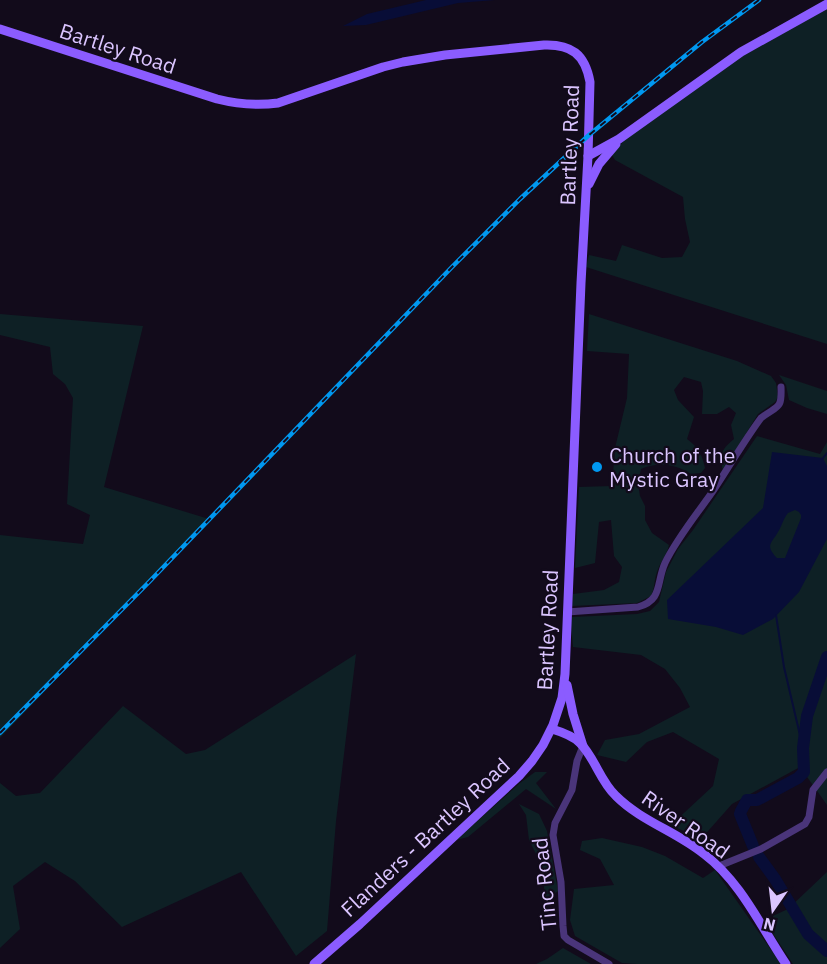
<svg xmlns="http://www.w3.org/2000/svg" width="827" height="964" viewBox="0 0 827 964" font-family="'IBM Plex Sans',sans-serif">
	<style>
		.green { fill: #0e2025 }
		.water { fill: #080d37; fill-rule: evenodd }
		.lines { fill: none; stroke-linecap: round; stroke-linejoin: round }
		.stream { stroke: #080d37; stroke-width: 2 }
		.river { stroke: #080d37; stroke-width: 12 }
		.street { stroke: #4a357a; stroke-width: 7 }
		.secondary { stroke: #8b5cff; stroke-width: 9 }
		.rail-casing { stroke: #0098f0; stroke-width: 4.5 }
		.rail { stroke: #120b1b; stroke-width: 2; stroke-dasharray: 7; stroke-linecap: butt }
		.poi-dot { fill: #0098f0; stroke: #120b1b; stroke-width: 2 }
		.labels { text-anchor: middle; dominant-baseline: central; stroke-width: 4.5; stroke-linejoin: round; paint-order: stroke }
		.street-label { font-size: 21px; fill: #dbc5ff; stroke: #120b1b }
		.poi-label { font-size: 21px; fill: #dbc5ff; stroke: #120b1b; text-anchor: start }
	</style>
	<rect width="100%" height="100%" fill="#120b1b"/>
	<g class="green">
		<polygon points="827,9 827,344 586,267 589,255 616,261 622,245 662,258 682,257 690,242 685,219 683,197 615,160 612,155 624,140 743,56"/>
		<polygon points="0,314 143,326 104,487 209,519 0,738 0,535 83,544 90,515 67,504 73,398 65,384 53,374 50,347 0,335"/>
		<path d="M589 314 737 361 771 376 776 383 778 397 775 402 758 414 723 471C719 454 721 450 734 439L731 425 736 413 729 407 717 414H702L703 391 701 382 684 377 674 390 678 400 694 417 687 439C698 447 702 454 705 468L701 473 691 474C675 464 658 462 641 469L638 484 640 496 645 506V520L652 533 669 545C667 555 660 562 657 572 654 580 655 588 651 596L637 603 572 606 573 594 604 590 619 582 622 567 614 556 611 520 599 522 595 563 575 568 579 487 612 486 615 448 627 398 629 354 587 351Z"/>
		<polygon points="779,375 827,391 827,414 807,408 789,400 786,385"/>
		<polygon points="757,436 820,454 827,442 827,805 800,767 732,804 701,839 671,825 713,786 719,759 673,732 647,742 626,762 597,755 605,740 639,734 690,707 680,688 665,669 641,655 573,647 571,625 572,617 637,614 650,611 659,602 666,572 678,549 693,530"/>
		<polygon points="356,654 336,821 327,931 296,956 241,872 122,927 75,881 45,862 13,886 20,929 0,948 0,783 16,796 40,793 123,706 186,754 205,750"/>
		<polygon points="535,772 547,772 536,783 556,809 526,789 468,837 456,840 520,783"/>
		<polygon points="519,804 539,814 547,831 558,891 546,900 540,862 529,840 526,815"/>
		<polygon points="602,838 642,847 665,856 703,878 715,870 781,964 637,964 622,963 575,936 570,920 574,889 614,885 600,859 580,850 582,841"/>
		<polygon points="827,872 827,964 793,964 764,920 788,909"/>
		<polygon points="563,948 591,964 536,964 547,959"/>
	</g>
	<g class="water">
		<polygon points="426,0 495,0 458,3 366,25 343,26 367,14"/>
		<path d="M772 452 823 458 827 466V539L799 592 773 619 743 635 716 627 668 619 667 600 763 508ZM795 510 799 512 801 515V518L785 558H777C765 545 771 544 778 532 782 526 783 519 788 513Z"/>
	</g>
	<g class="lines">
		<g class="stream">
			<polyline points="823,458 827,453"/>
			<polyline points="776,615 784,667 803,748"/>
		</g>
		<g class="river">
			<polyline points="753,846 740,814 741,811 747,800 757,800 798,778 804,772 803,748 807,716 827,657"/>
			<polyline points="759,857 775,879 808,934 827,951"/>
		</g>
		<g class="street">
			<path d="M567 612 638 607C663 600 656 583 665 563 677 538 697 514 713 491 729 467 744 441 761 418 778 405 782 410 781 387"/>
			<polyline points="583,746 577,761 572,790 555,823 553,835 561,882 563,926 564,936 568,940 609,964"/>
			<polyline points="719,866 761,849 805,824 809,817 813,790 827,772"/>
		</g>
		<g class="secondary">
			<path d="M0 29 217 99C237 104 257 106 278 103L383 67 403 62 445 55 544 45C571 44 585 54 590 82L588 156 581 283 565 674 562 698 553 725 543 745 532 761 519 776 491 802 360 924 314 964"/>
			<polyline points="588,156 619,139 741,52 827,4"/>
			<polyline points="589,184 599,164 616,144"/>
			<polyline points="567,685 573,714 583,746"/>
			<path d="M552 729C562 732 573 736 580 743 595 758 600 781 616 796 641 821 677 832 704 854 741 882 761 927 786 964"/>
		</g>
		<defs>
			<polyline id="rail" points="0,733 149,582 452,267 520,199 589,135 702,42 759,0"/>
		</defs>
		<use href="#rail" class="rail-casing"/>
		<use href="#rail" class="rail"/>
	</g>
	<circle class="poi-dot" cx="597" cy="467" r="6"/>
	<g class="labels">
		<g class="street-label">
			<text transform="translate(118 48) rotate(18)">Bartley Road</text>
			<text transform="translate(569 145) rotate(-88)">Bartley Road</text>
			<text transform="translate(547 630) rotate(-87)">Bartley Road</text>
			<text transform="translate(686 824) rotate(35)">River Road</text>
			<text transform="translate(425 837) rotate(-43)">Flanders - Bartley Road</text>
			<text transform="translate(544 884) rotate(-96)">Tinc Road</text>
		</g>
		<g class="poi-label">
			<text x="609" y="455">Church of the<tspan x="609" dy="24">Mystic Gray</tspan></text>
		</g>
	</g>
	<g transform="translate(773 910) rotate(194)" stroke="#120b1b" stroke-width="4.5" paint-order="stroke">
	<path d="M0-4.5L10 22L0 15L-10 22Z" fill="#dbc5ff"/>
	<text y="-9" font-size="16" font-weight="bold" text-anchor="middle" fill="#dbc5ff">N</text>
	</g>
</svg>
